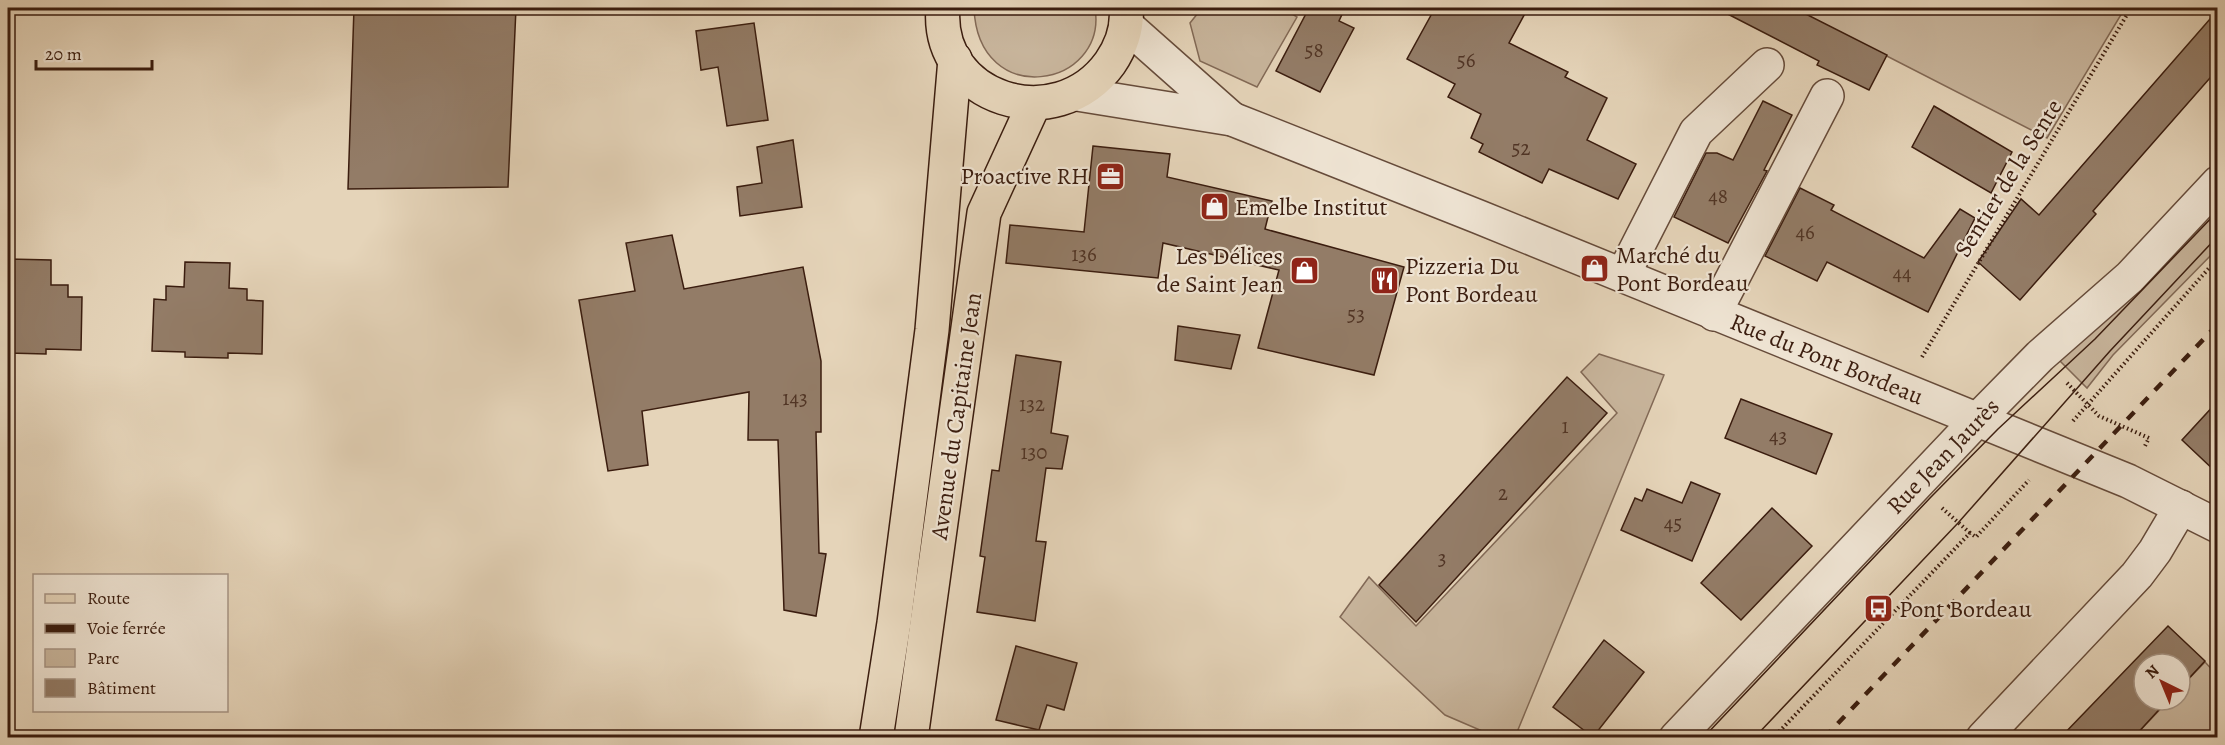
<svg xmlns="http://www.w3.org/2000/svg" width="2225" height="745" viewBox="0 0 2225 745" font-family="Alegreya,serif">
	<style>
		.green { fill: #c8b59c; stroke: #826956; stroke-width: 1.5 }
		.building { fill: #937c67; stroke: #3b1d0f; stroke-width: 1.5 }
		.lines { fill: none; stroke-linecap: round; stroke-linejoin: round }
		.minor-casing { stroke: #664b3a; stroke-width: 36 }
		.major-casing { stroke: #3b1d0f; stroke-width: 36 }
		.path { stroke: #3b1d0f; stroke-width: 4; stroke-dasharray: 1.5 3; stroke-linecap: butt }
		.minor { stroke: #eee3d2; stroke-width: 33 }
		.major { stroke: #e5d4b9; stroke-width: 33 }
		.tram { stroke: #3b1d0f; stroke-width: 1.5 }
		.rail { stroke: #3b1d0f; stroke-width: 4.5; stroke-dasharray: 10 10; stroke-linecap: butt }
		.labels { text-anchor: middle; dominant-baseline: central; stroke-width: 4.5; stroke-linejoin: round; paint-order: stroke }
		.number-label { font-size: 21px; fill: #513525 }
		.poi-label { font-size: 24px; fill: #3b1d0f; stroke: #eee3d2; text-anchor: start }
		.street-label { font-size: 24px; fill: #3b1d0f; stroke: #eee3d2 }
	</style>
	<rect width="100%" height="100%" fill="#e5d4b9"/>
	<filter id="stains"><feTurbulence type="fractalNoise" baseFrequency=".00333" numOctaves="4"/><feColorMatrix values="0 0 0 0 .2 0 0 0 0 .09 0 0 0 0 .02 0 0 0 .5 -.17"/></filter>
	<radialGradient id="worn" r=".72"><stop offset=".6" stop-color="#630" stop-opacity="0"/><stop offset="1" stop-color="#630" stop-opacity=".3"/></radialGradient>
	<g class="green">
		<path d="M974 8H1095C1108 88 978 111 974 8Z"/>
		<polygon points="1202,8 1283,8 1297,17 1257,87 1200,61 1190,23"/>
		<polygon points="1793,8 2125,8 2047,138"/>
		<polygon points="2217,191 2217,249 2113,355 2087,388 2055,356"/>
		<polygon points="1599,354 1664,375 1515,737 1496,737 1445,715 1340,617 1369,577 1416,626 1617,413 1581,372"/>
		<polygon points="2205,662 2217,675 2217,737 2133,738 2169,700 2180,700 2180,688"/>
	</g>
	<g class="building">
		<polygon points="354,8 516,8 508,187 348,189"/>
		<polygon points="1309,8 1345,8 1339,21 1354,28 1320,92 1276,71"/>
		<polygon points="1435,8 1528,8 1509,43 1568,72 1565,77 1607,98 1587,140 1636,164 1618,199 1549,169 1542,183 1479,152 1483,144 1471,138 1481,114 1448,97 1455,84 1407,59"/>
		<polygon points="1716,8 1794,8 1887,55 1869,90 1817,65 1819,61"/>
		<polygon points="2217,11 2217,70 2093,211 2096,214 2020,300 1978,262 2021,199 2039,215"/>
		<polygon points="754,23 768,120 727,126 718,67 701,70 696,31"/>
		<polygon points="1763,101 1792,115 1764,170 1767,171 1728,243 1674,217 1706,153 1717,153 1733,160"/>
		<polygon points="1934,106 2012,152 1991,193 1912,147"/>
		<polygon points="793,140 802,207 740,216 737,187 762,183 757,147"/>
		<polygon points="1093,146 1170,154 1167,177 1272,201 1265,229 1404,267 1374,375 1258,348 1279,270 1163,243 1158,278 1006,263 1010,225 1084,232"/>
		<polygon points="1800,188 1834,205 1831,210 1924,258 1960,209 1975,218 1928,312 1827,262 1817,281 1765,256"/>
		<polygon points="672,235 684,289 803,267 821,361 821,432 816,432 819,553 826,554 816,616 784,610 778,440 748,440 749,392 642,411 648,465 608,471 579,300 635,291 626,243"/>
		<polygon points="8,259 51,260 51,285 68,285 68,297 82,297 81,350 46,349 46,354 8,353"/>
		<polygon points="185,262 230,263 229,288 247,289 247,300 263,301 262,354 228,353 228,358 185,357 185,352 152,351 154,299 166,300 166,286 184,287"/>
		<polygon points="1178,326 1240,335 1231,369 1175,360"/>
		<polygon points="1016,355 1061,362 1051,433 1068,436 1062,469 1046,468 1036,541 1046,542 1035,621 977,612 985,557 980,556 992,470 999,471"/>
		<polygon points="1567,377 1607,413 1416,622 1379,585"/>
		<polygon points="1741,399 1832,434 1816,474 1725,438"/>
		<polygon points="2217,402 2217,473 2182,440"/>
		<polygon points="1691,482 1720,494 1692,561 1621,530 1635,498 1642,501 1647,489 1682,503"/>
		<polygon points="1772,508 1812,546 1741,620 1701,583"/>
		<polygon points="2168,626 2205,661 2180,688 2180,664 2144,664 2144,700 2168,700 2133,738 2060,738"/>
		<polygon points="1604,640 1644,672 1593,737 1553,707"/>
		<polygon points="1016,646 1077,663 1064,710 1047,705 1039,730 996,720"/>
	</g>
	<g class="lines">
		<defs>
			<g id="minor">
				<polyline points="1126,25 1232,119"/>
				<polyline points="1077,94 1232,119 1479,217 2128,481 2218,526"/>
				<polyline points="1623,275 1696,132 1767,65"/>
				<polyline points="1714,314 1827,96"/>
				<polyline points="1676,738 1978,419 2040,356 2130,277 2218,183"/>
				<polyline points="1983,738 2137,575 2155,551 2181,507"/>
			</g>
			<g id="major">
				<path d="M943 8C935 99 1056 138 1110 63 1121 47 1128 27 1126 8"/>
				<polyline points="876,738 894,623 932,330 955,59"/>
				<polyline points="911,738 984,213 1034,104"/>
			</g>
		</defs>
		<use href="#minor" class="minor-casing"/>
		<use href="#major" class="major-casing"/>
		<g class="path">
			<polyline points="1922,357 2131,8"/>
			<polyline points="2067,383 2099,416 2149,438 2144,448"/>
			<polyline points="2073,421 2218,258"/>
			<polyline points="1942,508 1970,533"/>
			<polyline points="1773,738 1970,533 1976,537 2029,480"/>
		</g>
		<use href="#minor" class="minor"/>
		<use href="#major" class="major"/>
		<g class="tram">
			<polyline points="1703,738 1930,498 1998,429 2095,339 2218,211"/>
			<polyline points="1754,738 1958,523 2110,351 2218,236"/>
		</g>
		<polyline class="rail" points="1824,738 2218,324"/>
	</g>
	<defs>
		<symbol id="office-square" viewBox="-11 -11 22 22"><rect x="-9" y="-9" width="18" height="18" rx="4" fill="#8f2418" stroke="#eee3d2"/><path d="M-6-3h4V-5.5h4V-3h4V5H-6ZM-1-4.5V-3h2v-1.5ZM-6 0V1H6V0Z" fill="#fff"/></symbol>
		<symbol id="shop-square" viewBox="-11 -11 22 22"><rect x="-9" y="-9" width="18" height="18" rx="4" fill="#8f2418" stroke="#eee3d2"/><path d="M-5-2.5h2.3a2.7 3.5 0 0 1 5.4 0H5L5.5 6h-11ZM-1.5-2.5h3a1.5 2.3 0 0 0-3 0Z" fill="#fff"/></symbol>
		<symbol id="restaurant-square" viewBox="-11 -11 22 22"><rect x="-9" y="-9" width="18" height="18" rx="4" fill="#8f2418" stroke="#eee3d2"/><path d="M-5-6h1v4h1v-4h1v4h1v-4h1v5L-1.5 .5V6h-2V.5L-5-1ZM5-6V6H3V1.5H1.5Q1.5-4 5-6Z" fill="#fff"/></symbol>
		<symbol id="bus-square" viewBox="-11 -11 22 22"><rect x="-9" y="-9" width="18" height="18" rx="4" fill="#8f2418" stroke="#eee3d2"/><path d="M-5-6H5V4H4V6H2V4H-2V6H-4V4H-5ZM-3.5-4V0h7V-4ZM-3.5 1.2v1.5H-2V1.2ZM2 1.2v1.5H3.5V1.2Z" fill="#fff"/></symbol>
	</defs>
	<g fill-rule="evenodd">
		<use href="#office-square" x="1094" y="160" width="33" height="33"/>
		<use href="#shop-square" x="1198" y="190" width="33" height="33"/>
		<use href="#shop-square" x="1578" y="252" width="33" height="33"/>
		<use href="#shop-square" x="1288" y="254" width="33" height="33"/>
		<use href="#restaurant-square" x="1368" y="264" width="33" height="33"/>
		<use href="#bus-square" x="1862" y="592" width="33" height="33"/>
	</g>
	<g class="labels">
		<g class="number-label">
			<text x="1314" y="50">58</text>
			<text x="1466" y="60">56</text>
			<text x="1521" y="148">52</text>
			<text x="1718" y="196">48</text>
			<text x="1805" y="232">46</text>
			<text x="1084" y="254">136</text>
			<text x="1902" y="273">44</text>
			<text x="1356" y="314">53</text>
			<text x="795" y="398">143</text>
			<text x="1032" y="404">132</text>
			<text x="1565" y="426">1</text>
			<text x="1778" y="436">43</text>
			<text x="1034" y="452">130</text>
			<text x="1503" y="493">2</text>
			<text x="1673" y="523">45</text>
			<text x="1442" y="558">3</text>
		</g>
		<g class="poi-label">
			<text x="1089" y="176" text-anchor="end">Proactive RH</text>
			<text x="1235" y="207">Emelbe Institut</text>
			<text x="1616" y="255">Marché du<tspan x="1616" dy="28">Pont Bordeau</tspan></text>
			<text x="1283" y="256" text-anchor="end">Les Délices<tspan x="1283" dy="28">de Saint Jean</tspan></text>
			<text x="1405" y="266">Pizzeria Du<tspan x="1405" dy="28">Pont Bordeau</tspan></text>
			<text x="1899" y="609">Pont Bordeau</text>
		</g>
		<g class="street-label">
			<text transform="translate(2008 178) rotate(-58)">Sentier de la Sente</text>
			<text transform="translate(1827 359) rotate(22)">Rue du Pont Bordeau</text>
			<text transform="translate(956 416) rotate(-82)">Avenue du Capitaine Jean</text>
			<text transform="translate(1943 456) rotate(-46)">Rue Jean Jaurès</text>
		</g>
	</g>
	<rect width="2225" height="745" fill="none" stroke="#e5d4b9" stroke-width="30"/>
	<rect x="9" y="9" width="2207" height="727" fill="none" stroke="#3b1d0f" stroke-width="3"/>
	<rect x="15" y="15" width="2195" height="715" fill="none" stroke="#3b1d0f" stroke-width="1.5"/>
	<rect x="33" y="574" width="195" height="138" fill="#eee3d2" stroke="#a69484" stroke-width="1.5"/>
	<rect x="45" y="594" width="30" height="9" fill="#e5d4b9" stroke="#a69484" stroke-width="1.5"/>
	<text x="87" y="604" font-size="18" fill="#3b1d0f">Route</text>
	<rect x="45" y="624" width="30" height="9" fill="#3b1d0f" stroke="#a69484" stroke-width="1.5"/>
	<text x="87" y="634" font-size="18" fill="#3b1d0f">Voie ferrée</text>
	<rect x="45" y="649" width="30" height="18" fill="#c8b59c" stroke="#a69484" stroke-width="1.5"/>
	<text x="87" y="664" font-size="18" fill="#3b1d0f">Parc</text>
	<rect x="45" y="679" width="30" height="18" fill="#937c67" stroke="#a69484" stroke-width="1.5"/>
	<text x="87" y="694" font-size="18" fill="#3b1d0f">Bâtiment</text>
	<g transform="translate(2162 682) rotate(317)"><circle r="28" fill="#eee3d2" stroke="#a69484" stroke-width="1.5"/>
	<path d="M0-4.5L10 22L0 15L-10 22Z" fill="#8f2418"/>
	<text y="-9" font-size="16" font-weight="bold" text-anchor="middle" fill="#3b1d0f">N</text>
	</g>
	<path d="M36 60v9h116v-9" fill="none" stroke="#3b1d0f" stroke-width="3"/>
	<text x="45" y="60" font-size="18" fill="#3b1d0f" stroke="#eee3d2" stroke-width="4.5" paint-order="stroke">20 m</text>
	<rect width="100%" height="100%" filter="url(#stains)"/>
	<rect width="100%" height="100%" fill="url(#worn)"/>
</svg>
